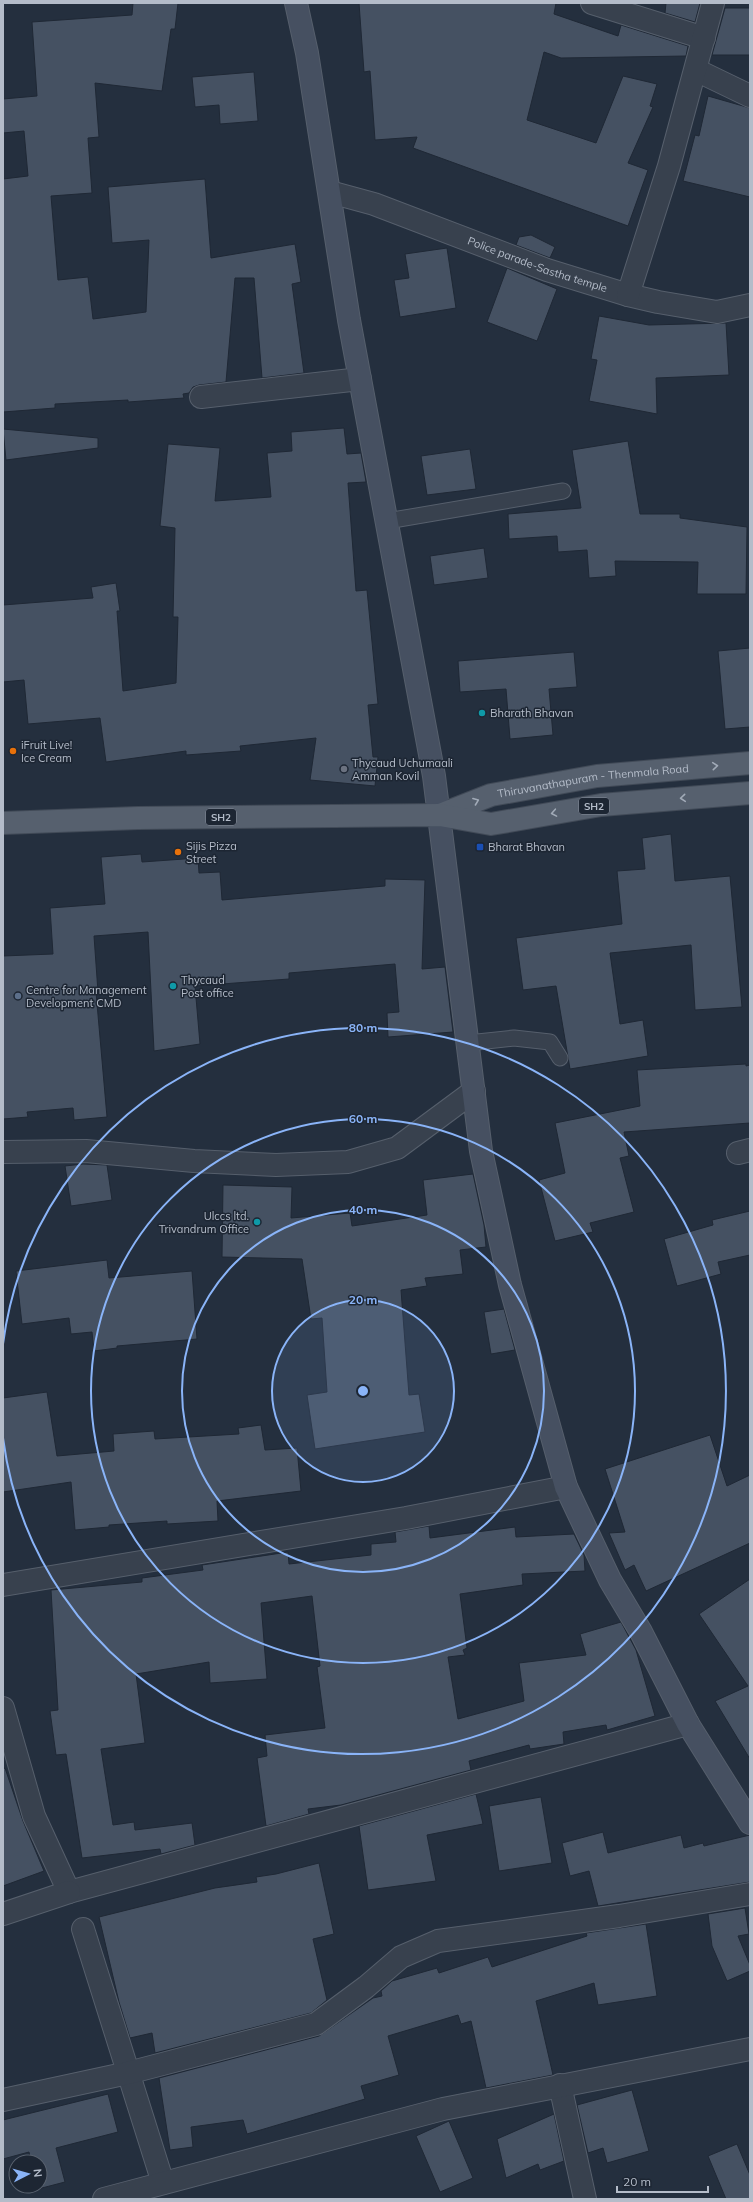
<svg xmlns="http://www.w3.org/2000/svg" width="753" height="2202" viewBox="0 0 753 2202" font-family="Mulish,sans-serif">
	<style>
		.building { fill: #455162; stroke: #1f2835 }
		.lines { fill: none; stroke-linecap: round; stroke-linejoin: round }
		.lane-casing { stroke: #565f6c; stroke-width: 17 }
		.street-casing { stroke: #565f6c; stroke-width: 24 }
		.secondary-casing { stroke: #565f6c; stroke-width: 24 }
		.primary-casing { stroke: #414a57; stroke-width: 24 }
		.lane { stroke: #38414e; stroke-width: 15 }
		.street { stroke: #38414e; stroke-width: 22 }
		.secondary { stroke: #465061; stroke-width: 22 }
		.primary { stroke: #56606e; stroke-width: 22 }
		.oneway { stroke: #a1aab7 }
		.ring { fill: none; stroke: #8ab4f8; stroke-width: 2 }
		.culture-dot { fill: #0f9aa8; stroke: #1d2633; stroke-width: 1.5 }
		.food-dot { fill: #e8710a; stroke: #1d2633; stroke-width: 1.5 }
		.worship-dot { fill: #6b7280; stroke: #1d2633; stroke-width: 1.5 }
		.transit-dot { fill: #1a4fb4; stroke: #1d2633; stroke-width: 1.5 }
		.service-dot { fill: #5c6f8a; stroke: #1d2633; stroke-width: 1.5 }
		.labels { text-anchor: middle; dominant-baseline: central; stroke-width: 3; stroke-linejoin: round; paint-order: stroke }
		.shield { fill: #1d2633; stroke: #878f9c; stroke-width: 1 }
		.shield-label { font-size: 10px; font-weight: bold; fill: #b4bcc9 }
		.street-label { font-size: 11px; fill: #b4bcc9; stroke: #1d2633 }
		.poi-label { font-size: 11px; fill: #b4bcc9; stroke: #1d2633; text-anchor: start }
		.centre { fill: #8ab4f8; stroke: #1d2633; stroke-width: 2 }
		.ring-label { font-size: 12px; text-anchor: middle; font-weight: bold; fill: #8ab4f8; stroke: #1d2633; stroke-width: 3; stroke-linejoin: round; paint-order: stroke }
	</style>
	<rect width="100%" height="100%" fill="#242f3e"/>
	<g class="building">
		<polygon points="133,3 178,3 175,29 171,29 162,91 95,83 99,137 88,138 92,193 51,196 58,280 88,277 93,319 146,312 149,240 112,243 108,187 205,179 211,258 295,244 301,282 292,284 304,373 262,378 254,278 235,278 226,382 199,385 193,387 189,393 183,394 184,398 128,402 128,400 55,404 55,408 3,412 3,179 28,176 24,131 3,133 3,99 37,96 32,22 132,15"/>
		<polygon points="359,3 556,3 554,14 618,36 621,25 688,46 686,56 561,58 544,52 527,120 596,143 623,76 657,84 650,106 653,107 628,163 648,170 628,226 413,148 417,137 375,140 370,71 364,72"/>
		<polygon points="666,3 700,3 695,22 665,13"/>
		<polygon points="725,8 750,8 750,55 712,55"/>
		<polygon points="254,72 258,121 220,124 219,105 195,107 192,77"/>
		<polygon points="708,96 750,108 750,197 683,181 695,135 699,136"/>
		<polygon points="531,235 555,247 550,258 516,245 519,237"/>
		<polygon points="447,248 456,308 400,317 394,280 409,278 405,254"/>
		<polygon points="507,268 557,289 537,341 487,322"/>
		<polygon points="599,316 649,325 726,323 729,375 656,378 657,414 589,401 597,360 591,359"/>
		<polygon points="344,428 347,454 361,453 365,476 366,482 348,483 356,591 367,590 378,704 368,705 373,757 378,757 375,786 310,780 316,738 240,746 241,751 186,755 186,751 106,762 100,718 28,724 24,680 3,682 3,605 93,598 91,587 116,583 120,611 117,611 123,691 176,683 178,617 173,617 175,528 160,526 168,444 220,448 215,501 271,497 267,453 292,451 291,432"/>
		<polygon points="3,429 98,438 98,448 6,460"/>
		<polygon points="628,441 640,514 680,514 680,518 747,527 746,594 697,594 698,562 615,561 616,576 589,578 587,550 558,552 557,536 509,539 508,514 581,508 572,450"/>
		<polygon points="470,449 476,489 427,495 421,456"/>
		<polygon points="484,548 488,578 434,585 430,556"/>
		<polygon points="750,648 750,727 725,729 718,651"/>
		<polygon points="574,652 577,687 549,689 553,735 510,739 506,689 460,692 458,661"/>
		<polygon points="671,834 675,881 730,876 742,1007 695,1010 691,945 610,953 620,1024 643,1020 648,1056 570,1069 556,986 523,990 516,938 622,924 617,871 645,869 642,838"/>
		<polygon points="141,854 142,862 198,858 199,873 220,872 222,900 385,886 385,879 425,880 422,969 445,967 453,1032 388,1037 387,1013 399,1012 395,964 289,973 289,979 195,986 200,1044 154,1051 148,932 94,936 98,992 96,992 107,1117 74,1120 73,1108 27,1112 28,1117 3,1119 3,956 53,954 50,908 105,904 101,857"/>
		<polygon points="746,1064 746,1066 750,1065 750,1123 624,1132 629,1156 620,1158 634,1212 590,1223 593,1232 555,1241 539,1180 565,1173 555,1123 640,1106 637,1070"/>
		<polygon points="83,1164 107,1165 112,1200 71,1206 65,1166"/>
		<polygon points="473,1174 484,1225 486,1247 460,1250 463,1274 425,1278 427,1286 401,1290 409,1395 419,1394 425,1432 315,1449 307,1395 327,1392 322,1318 311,1319 302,1259 222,1257 223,1185 292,1187 291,1218 350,1213 352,1226 427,1215 423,1180"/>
		<polygon points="750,1211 750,1255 718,1262 721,1274 677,1286 664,1239 713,1225 712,1220"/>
		<polygon points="107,1260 109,1278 192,1271 197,1339 117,1346 117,1348 94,1351 92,1332 71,1334 69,1318 22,1324 16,1271"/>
		<polygon points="504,1309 515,1350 491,1354 484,1312"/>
		<polygon points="47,1392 57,1456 114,1451 113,1434 154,1431 155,1439 239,1434 238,1428 261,1425 265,1450 297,1448 301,1491 217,1501 218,1521 167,1524 167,1521 109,1525 109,1527 75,1530 71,1482 3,1492 3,1398"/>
		<polygon points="710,1435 727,1486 750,1475 750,1543 646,1591 634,1565 625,1570 609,1533 625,1532 605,1469"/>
		<polygon points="429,1526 430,1538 515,1527 516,1537 574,1534 584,1555 585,1571 522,1574 523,1585 460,1594 467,1648 463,1650 465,1655 448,1657 458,1719 524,1701 519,1663 586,1655 580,1634 621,1622 636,1650 655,1716 607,1730 606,1725 563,1732 564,1744 530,1749 529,1745 469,1761 471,1770 341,1805 308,1809 309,1814 266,1826 257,1758 267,1756 265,1735 325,1728 317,1667 320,1666 312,1596 261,1603 267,1679 210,1683 209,1662 136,1674 145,1743 101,1749 113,1825 134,1822 135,1830 192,1823 195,1845 161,1854 160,1849 82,1858 66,1754 56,1755 50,1711 58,1710 51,1590 142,1582 142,1578 203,1570 202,1565 288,1552 289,1564 371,1555 371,1544 396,1542 395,1532"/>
		<polygon points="750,1579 750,1759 715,1701 748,1686 699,1614"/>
		<polygon points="5,1768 23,1821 44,1871 3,1886 3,1769"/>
		<polygon points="476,1794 483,1824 427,1835 436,1881 368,1890 359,1826"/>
		<polygon points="541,1797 552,1863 499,1871 489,1806"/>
		<polygon points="603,1832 608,1853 681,1835 684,1848 703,1843 704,1846 750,1835 750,1882 598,1906 589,1871 570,1876 562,1843"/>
		<polygon points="319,1863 334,1934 313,1939 327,2000 311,2013 155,2053 152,2033 130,2038 119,2002 99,1917 215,1888 257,1882 256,1877 276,1874"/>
		<polygon points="745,1908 749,1934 738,1936 750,1965 750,1971 727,1981 712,1946 708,1914"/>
		<polygon points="646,1924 657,1996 598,2005 594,1983 536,2001 553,2075 486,2088 471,2021 461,2024 458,2015 388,2036 399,2075 361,2086 365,2099 247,2134 243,2120 191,2127 193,2147 170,2150 159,2078 319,2036 373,1998 382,1996 381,1991 392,1981 437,1968 439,1973 488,1957 492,1967 587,1936 586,1933"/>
		<polygon points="632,2090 649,2151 607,2163 603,2148 588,2153 577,2105"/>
		<polygon points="108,2094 118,2132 56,2148 65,2182 38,2189 37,2186 40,2186 40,2162 31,2162 29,2152 3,2159 3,2120"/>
		<polygon points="554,2114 564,2161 540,2170 538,2164 506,2178 497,2139"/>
		<polygon points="449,2121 473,2178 440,2192 416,2136"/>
		<polygon points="737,2144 750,2175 750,2199 726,2199 708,2156"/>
	</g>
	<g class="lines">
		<defs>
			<g id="lane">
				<polyline points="387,521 563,491"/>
				<polyline points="468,1043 514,1038 550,1042 560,1058"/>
			</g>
			<g id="street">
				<polyline points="592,3 704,38"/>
				<polyline points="696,70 750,96"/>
				<path id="s1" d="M330 192 374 204 547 270 628 295 658 302 717 312 750 305"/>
				<polyline points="628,295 669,166 713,3"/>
				<polyline points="201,397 360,379"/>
				<polyline points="3,1152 86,1151 194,1161 276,1165 348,1162 397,1148 474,1091"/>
				<polyline points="738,1153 750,1150"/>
				<polyline points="3,1585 406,1518 566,1487"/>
				<polyline points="3,1708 34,1816 69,1892 688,1724"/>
				<polyline points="3,1914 69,1892"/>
				<polyline points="83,1929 163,2183"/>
				<polyline points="560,2085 585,2199"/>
				<polyline points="3,2100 128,2073 316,2024 366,1987 401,1957 438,1941 619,1916 750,1894"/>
				<polyline points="104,2199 443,2109 750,2049"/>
			</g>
			<polyline id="secondary" points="296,3 307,53 349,320 434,776 481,1151 510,1285 566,1487 610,1580 641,1632 688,1724 750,1823"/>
			<g id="primary">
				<path id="s2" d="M440 815 491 795 597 776 750 763"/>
				<polyline points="3,823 138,818 440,815 491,824 601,805 750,793"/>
			</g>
		</defs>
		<use href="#lane" class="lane-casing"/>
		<use href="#street" class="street-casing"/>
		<use href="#secondary" class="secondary-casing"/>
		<use href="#primary" class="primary-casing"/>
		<use href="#lane" class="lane"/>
		<use href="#street" class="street"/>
		<use href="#secondary" class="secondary"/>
		<use href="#primary" class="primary"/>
	</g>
	<defs><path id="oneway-chevron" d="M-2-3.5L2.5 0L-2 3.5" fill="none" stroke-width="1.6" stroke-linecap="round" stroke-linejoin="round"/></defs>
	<g class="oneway">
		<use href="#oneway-chevron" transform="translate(715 766) rotate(-5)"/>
		<use href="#oneway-chevron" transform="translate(683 798) rotate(175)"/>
		<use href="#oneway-chevron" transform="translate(476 801) rotate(-21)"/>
		<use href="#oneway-chevron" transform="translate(554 813) rotate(170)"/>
	</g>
	<circle cx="363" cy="1391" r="91" fill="#8ab4f8" fill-opacity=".12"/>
	<g class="ring">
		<circle cx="363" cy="1391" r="91"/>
		<circle cx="363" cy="1391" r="181"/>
		<circle cx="363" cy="1391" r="272"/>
		<path d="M3 1344A363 363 0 1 1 3 1438"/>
	</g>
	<g class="culture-dot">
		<circle cx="482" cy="713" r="4"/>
		<circle cx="173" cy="986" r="4"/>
		<circle cx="257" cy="1222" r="4"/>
	</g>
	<g class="food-dot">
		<circle cx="13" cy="751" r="4"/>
		<circle cx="178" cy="852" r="4"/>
	</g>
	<circle class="worship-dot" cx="344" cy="769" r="4"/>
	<rect class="transit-dot" x="476" y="843" width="8" height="8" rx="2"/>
	<circle class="service-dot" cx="18" cy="996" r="4"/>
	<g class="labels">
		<g class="shield">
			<rect x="579" y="798" width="30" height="16" rx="3"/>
			<rect x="206" y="809" width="30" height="16" rx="3"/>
		</g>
		<g class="shield-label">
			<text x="594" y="806">SH2</text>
			<text x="221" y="817">SH2</text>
		</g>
		<g class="street-label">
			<text stroke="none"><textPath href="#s1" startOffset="220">Police parade-Sastha temple</textPath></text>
			<text stroke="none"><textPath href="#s2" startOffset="158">Thiruvanathapuram - Thenmala Road</textPath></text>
		</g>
		<g class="poi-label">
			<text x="490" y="713">Bharath Bhavan</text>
			<text x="21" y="745">iFruit Live!<tspan x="21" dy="13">Ice Cream</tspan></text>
			<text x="352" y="763">Thycaud Uchumaali<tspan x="352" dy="13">Amman Kovil</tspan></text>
			<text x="186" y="846">Sijis Pizza<tspan x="186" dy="13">Street</tspan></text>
			<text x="488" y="847">Bharat Bhavan</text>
			<text x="181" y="980">Thycaud<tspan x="181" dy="13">Post office</tspan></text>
			<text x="26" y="990">Centre for Management<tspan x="26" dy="13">Development CMD</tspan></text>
			<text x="249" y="1216" text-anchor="end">Ulccs ltd.<tspan x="249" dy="13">Trivandrum Office</tspan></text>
		</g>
	</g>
	<circle cx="363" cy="1391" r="6" class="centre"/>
	<g class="ring-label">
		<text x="363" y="1032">80 m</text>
		<text x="363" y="1123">60 m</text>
		<text x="363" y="1214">40 m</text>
		<text x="363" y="1304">20 m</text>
	</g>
	<rect width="753" height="2202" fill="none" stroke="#b4bcc9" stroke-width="8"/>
	<g transform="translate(28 2174) rotate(84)"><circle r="19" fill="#1d2633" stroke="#59626f"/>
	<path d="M0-3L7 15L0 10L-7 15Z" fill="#8ab4f8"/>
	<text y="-6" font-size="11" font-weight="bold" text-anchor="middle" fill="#b4bcc9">N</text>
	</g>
	<path d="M617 2186v6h91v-6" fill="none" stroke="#b4bcc9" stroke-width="2"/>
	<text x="623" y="2186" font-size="12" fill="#b4bcc9" stroke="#1d2633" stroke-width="3" paint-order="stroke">20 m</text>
</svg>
